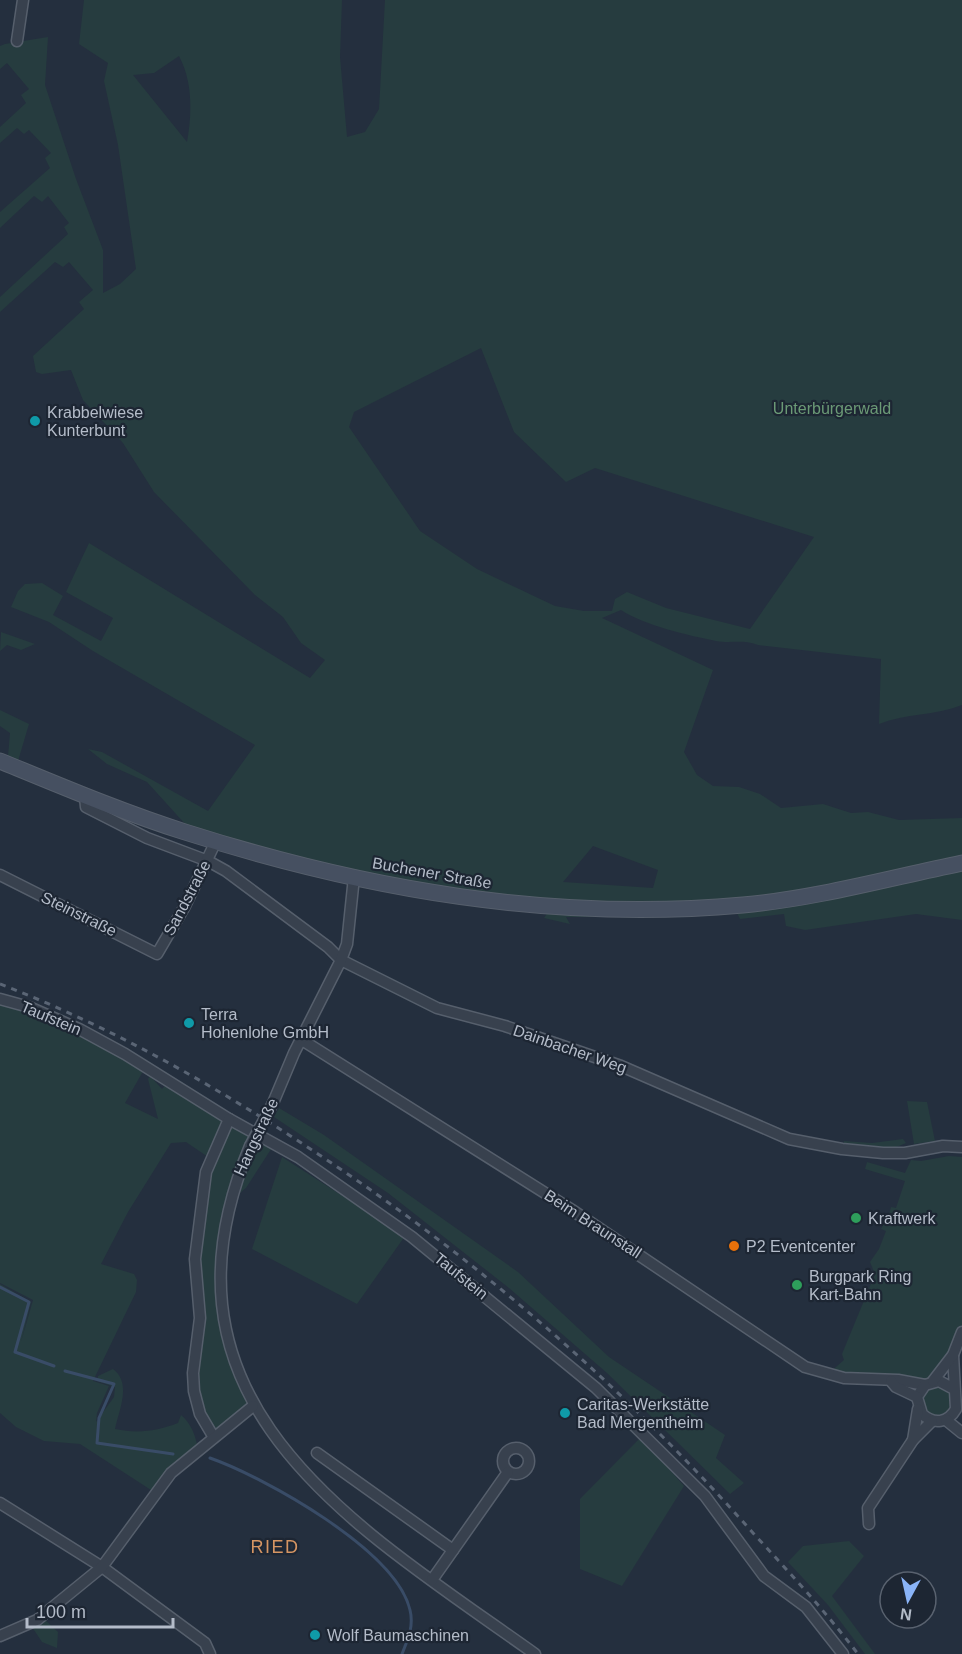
<svg xmlns="http://www.w3.org/2000/svg" width="962" height="1654" viewBox="0 0 962 1654" font-family="Arial,sans-serif">
	<style>
		.green { fill: #263c3f; fill-rule: evenodd }
		.lines { fill: none; stroke-linecap: round; stroke-linejoin: round }
		.stream { stroke: #394c67; stroke-width: 3 }
		.street-casing { stroke: #565f6c; stroke-width: 13 }
		.secondary-casing { stroke: #565f6c; stroke-width: 17 }
		.street { stroke: #38414e; stroke-width: 10 }
		.secondary { stroke: #465061; stroke-width: 15 }
		.rail { stroke: #5a6575; stroke-width: 3; stroke-dasharray: 6 6; stroke-linecap: butt }
		.street-bridge-casing { stroke: #565f6c; stroke-width: 13; stroke-linecap: butt }
		.street-bridge { stroke: #38414e; stroke-width: 10 }
		.culture-dot { fill: #0f9aa8; stroke: #1d2633; stroke-width: 2 }
		.leisure-dot { fill: #2e9e5b; stroke: #1d2633; stroke-width: 2 }
		.food-dot { fill: #e8710a; stroke: #1d2633; stroke-width: 2 }
		.labels { text-anchor: middle; dominant-baseline: central; stroke-width: 4.5; stroke-linejoin: round; paint-order: stroke }
		.park-label { font-size: 16px; fill: #6b9a76; stroke: #1d2633 }
		.poi-label { font-size: 16px; fill: #b4bcc9; stroke: #1d2633; text-anchor: start }
		.street-label { font-size: 16px; fill: #b4bcc9; stroke: #1d2633 }
		.neighbourhood-label { font-size: 18px; letter-spacing: 1.5px; fill: #d59563; stroke: #1d2633 }
	</style>
	<rect width="100%" height="100%" fill="#242f3e"/>
	<g class="green">
		<path d="M84 0H342L340 57 347 137 365 132 379 109 385 0H962V705C935 716 906 713 879 724L881 659 758 645C741 639 731 644 716 641 687 635 646 626 621 610L602 618 713 670 684 752 697 775 713 786 739 787 760 794 781 808 823 804 851 813 868 812 899 820 962 818V920L916 914 805 930 786 926 784 914 740 919 736 911 673 917H566L570 924 544 918 551 908 354 877 186 825 147 782 107 764 88 749 102 752 208 811 255 745 93 651 49 622 11 607 18 591 25 584 42 583 63 596 53 615 101 641 113 618 66 592 89 543 310 678 325 660 301 643 283 617 255 595 154 492 123 443 83 400 71 370 42 374 36 372 33 356 84 309 79 302 93 290 69 262 63 267 55 262 0 312V297L68 234 64 227 69 223 48 196 42 202 34 196 0 228V212L50 168 45 158 51 153 29 130 24 134 17 128 0 143V127L26 103 21 95 29 89 7 63 0 69V46L5 44 48 37 45 85 76 179 103 250V293L120 284 136 269 118 145 104 81 108 63 79 44ZM179 56C193 82 192 114 187 142L133 75 154 73ZM481 348 514 432 566 482 595 468 814 537 750 629 666 608 627 592 615 599 612 611H584L555 606 477 569 420 531 349 427 354 412ZM593 846 658 870 653 888 563 882Z"/>
		<polygon points="1,632 35,644 21,650 7,645 0,651"/>
		<polygon points="0,710 29,724 18,761 8,756 10,733 0,726"/>
		<path d="M0 999 29 1007 146 1066 125 1103 158 1119 148 1079 150 1076 162 1089 170 1081 275 1143 246 1188 230 1201 221 1298 253 1406 213 1436 200 1414 196 1355 195 1259 211 1159 186 1142 171 1143 128 1212 101 1264 134 1274 137 1280 136 1292 93 1381 109 1386 97 1413 96 1422 114 1397 115 1387 97 1381 98 1376 113 1369C132 1383 119 1410 115 1429 138 1434 157 1431 178 1423L181 1415C191 1423 196 1436 198 1450L152 1499 151 1490 80 1444 44 1441 16 1427 0 1413V1284L31 1302 21 1342 33 1300 0 1283Z"/>
		<polygon points="907,1101 927,1102 935,1141 914,1144"/>
		<polygon points="279,1108 324,1135 518,1272 609,1357 725,1435 716,1458 744,1483 730,1494 607,1373 509,1288 388,1193 274,1117"/>
		<polygon points="903,1139 906,1143 883,1153 842,1149 844,1141 872,1143"/>
		<polygon points="949,1156 962,1157 962,1332 933,1381 828,1374 844,1360 842,1354 875,1274 870,1262 879,1249 886,1231 881,1229 886,1220 890,1221 892,1216 889,1214 891,1207 896,1208 905,1181 865,1169 867,1162 905,1173 911,1160 921,1161"/>
		<polygon points="282,1157 405,1236 357,1304 252,1249"/>
		<circle cx="937" cy="1401" r="14"/>
		<polygon points="641,1437 684,1486 622,1586 580,1569 580,1499"/>
		<polygon points="849,1541 864,1556 832,1596 875,1654 865,1654 828,1605 788,1562 803,1546"/>
		<polygon points="42,1617 58,1632 57,1648 42,1642 30,1624"/>
	</g>
	<g class="lines">
		<g class="stream">
			<polyline points="0,1287 29,1302 15,1352 54,1366"/>
			<polyline points="65,1371 114,1384 99,1418 97,1443 173,1454"/>
			<path d="M210 1458C264 1477 396 1550 410 1610 414 1626 408 1639 402 1654"/>
		</g>
		<defs>
			<g id="street">
				<polyline points="17,41 23,0"/>
				<polyline points="85,796 86,807 147,838 208,861 226,871 328,947 341,960 437,1008 505,1026 621,1066 789,1139 842,1149 883,1153 905,1153 943,1146 962,1147"/>
				<polyline points="0,875 157,954 185,906 216,841"/>
				<polyline points="0,999 29,1007 79,1029 125,1054 229,1119 298,1157 412,1237 596,1388 705,1496 764,1576 806,1607 843,1654"/>
				<polyline points="302,1040 572,1210 805,1367 844,1378 898,1380 925,1385"/>
				<polyline points="273,1103 294,1053 341,960 347,944 354,877"/>
				<path d="M250 1146C142 1404 354 1525 535 1654"/>
				<path d="M953 1355 956 1409C948 1423 934 1425 922 1414L917 1397 925 1385 939 1381 954 1389"/>
				<polyline points="891,1381 896,1387 917,1397"/>
				<polyline points="933,1381 953,1355 962,1332"/>
				<polyline points="946,1420 962,1433"/>
				<polyline points="213,1436 200,1414 194,1391 193,1373 200,1318 195,1259 206,1172 229,1119"/>
				<polyline points="913,1440 918,1409"/>
				<circle cx="516" cy="1461" r="13"/>
				<polyline points="317,1453 453,1550"/>
				<polyline points="0,1503 102,1567 205,1643 210,1654"/>
				<polyline points="869,1524 868,1508 913,1440 932,1421"/>
				<polyline points="432,1580 508,1472"/>
				<polyline points="0,1636 37,1620 102,1567 171,1473 253,1406"/>
			</g>
			<path id="secondary" d="M0 761C61 786 122 812 185 832 367 890 552 922 743 905 818 898 889 878 962 863"/>
		</defs>
		<use href="#street" class="street-casing"/>
		<use href="#secondary" class="secondary-casing"/>
		<use href="#street" class="street"/>
		<use href="#secondary" class="secondary"/>
		<path class="rail" d="M0 984C117 1029 226 1092 330 1162 488 1268 627 1391 753 1533 789 1572 825 1611 858 1654"/>
		<defs>
			<polyline id="street-bridge" points="250,1146 273,1103"/>
		</defs>
		<use href="#street-bridge" class="street-bridge-casing"/>
		<use href="#street-bridge" class="street-bridge"/>
	</g>
	<g class="culture-dot">
		<circle cx="35" cy="421" r="6"/>
		<circle cx="189" cy="1023" r="6"/>
		<circle cx="565" cy="1413" r="6"/>
		<circle cx="315" cy="1635" r="6"/>
	</g>
	<g class="leisure-dot">
		<circle cx="856" cy="1218" r="6"/>
		<circle cx="797" cy="1285" r="6"/>
	</g>
	<circle class="food-dot" cx="734" cy="1246" r="6"/>
	<g class="labels">
		<g class="park-label">
			<text x="832" y="408">Unterbürgerwald</text>
		</g>
		<g class="poi-label">
			<text x="47" y="412">Krabbelwiese<tspan x="47" dy="18">Kunterbunt</tspan></text>
			<text x="201" y="1014">Terra<tspan x="201" dy="18">Hohenlohe GmbH</tspan></text>
			<text x="868" y="1218">Kraftwerk</text>
			<text x="746" y="1246">P2 Eventcenter</text>
			<text x="809" y="1276">Burgpark Ring<tspan x="809" dy="18">Kart-Bahn</tspan></text>
			<text x="577" y="1404">Caritas-Werkstätte<tspan x="577" dy="18">Bad Mergentheim</tspan></text>
			<text x="327" y="1635">Wolf Baumaschinen</text>
		</g>
		<g class="street-label">
			<text transform="translate(432 873) rotate(10)">Buchener Straße</text>
			<text transform="translate(187 898) rotate(-62)">Sandstraße</text>
			<text transform="translate(79 914) rotate(26)">Steinstraße</text>
			<text transform="translate(51 1018) rotate(23)">Taufstein</text>
			<text transform="translate(570 1049) rotate(19)">Dainbacher Weg</text>
			<text transform="translate(256 1137) rotate(-65)">Hangstraße</text>
			<text transform="translate(593 1224) rotate(33)">Beim Braunstall</text>
			<text transform="translate(461 1276) rotate(39)">Taufstein</text>
		</g>
		<g class="neighbourhood-label">
			<text x="275" y="1547">RIED</text>
		</g>
	</g>
	<g transform="translate(908 1600) rotate(188)"><circle r="28" fill="#1d2633" stroke="#59626f" stroke-width="1.5"/>
	<path d="M0-4.5L10 22L0 15L-10 22Z" fill="#8ab4f8"/>
	<text y="-9" font-size="16" font-weight="bold" text-anchor="middle" fill="#b4bcc9">N</text>
	</g>
	<path d="M27 1618v9h146v-9" fill="none" stroke="#b4bcc9" stroke-width="3"/>
	<text x="36" y="1618" font-size="18" fill="#b4bcc9" stroke="#1d2633" stroke-width="4.5" paint-order="stroke">100 m</text>
</svg>
